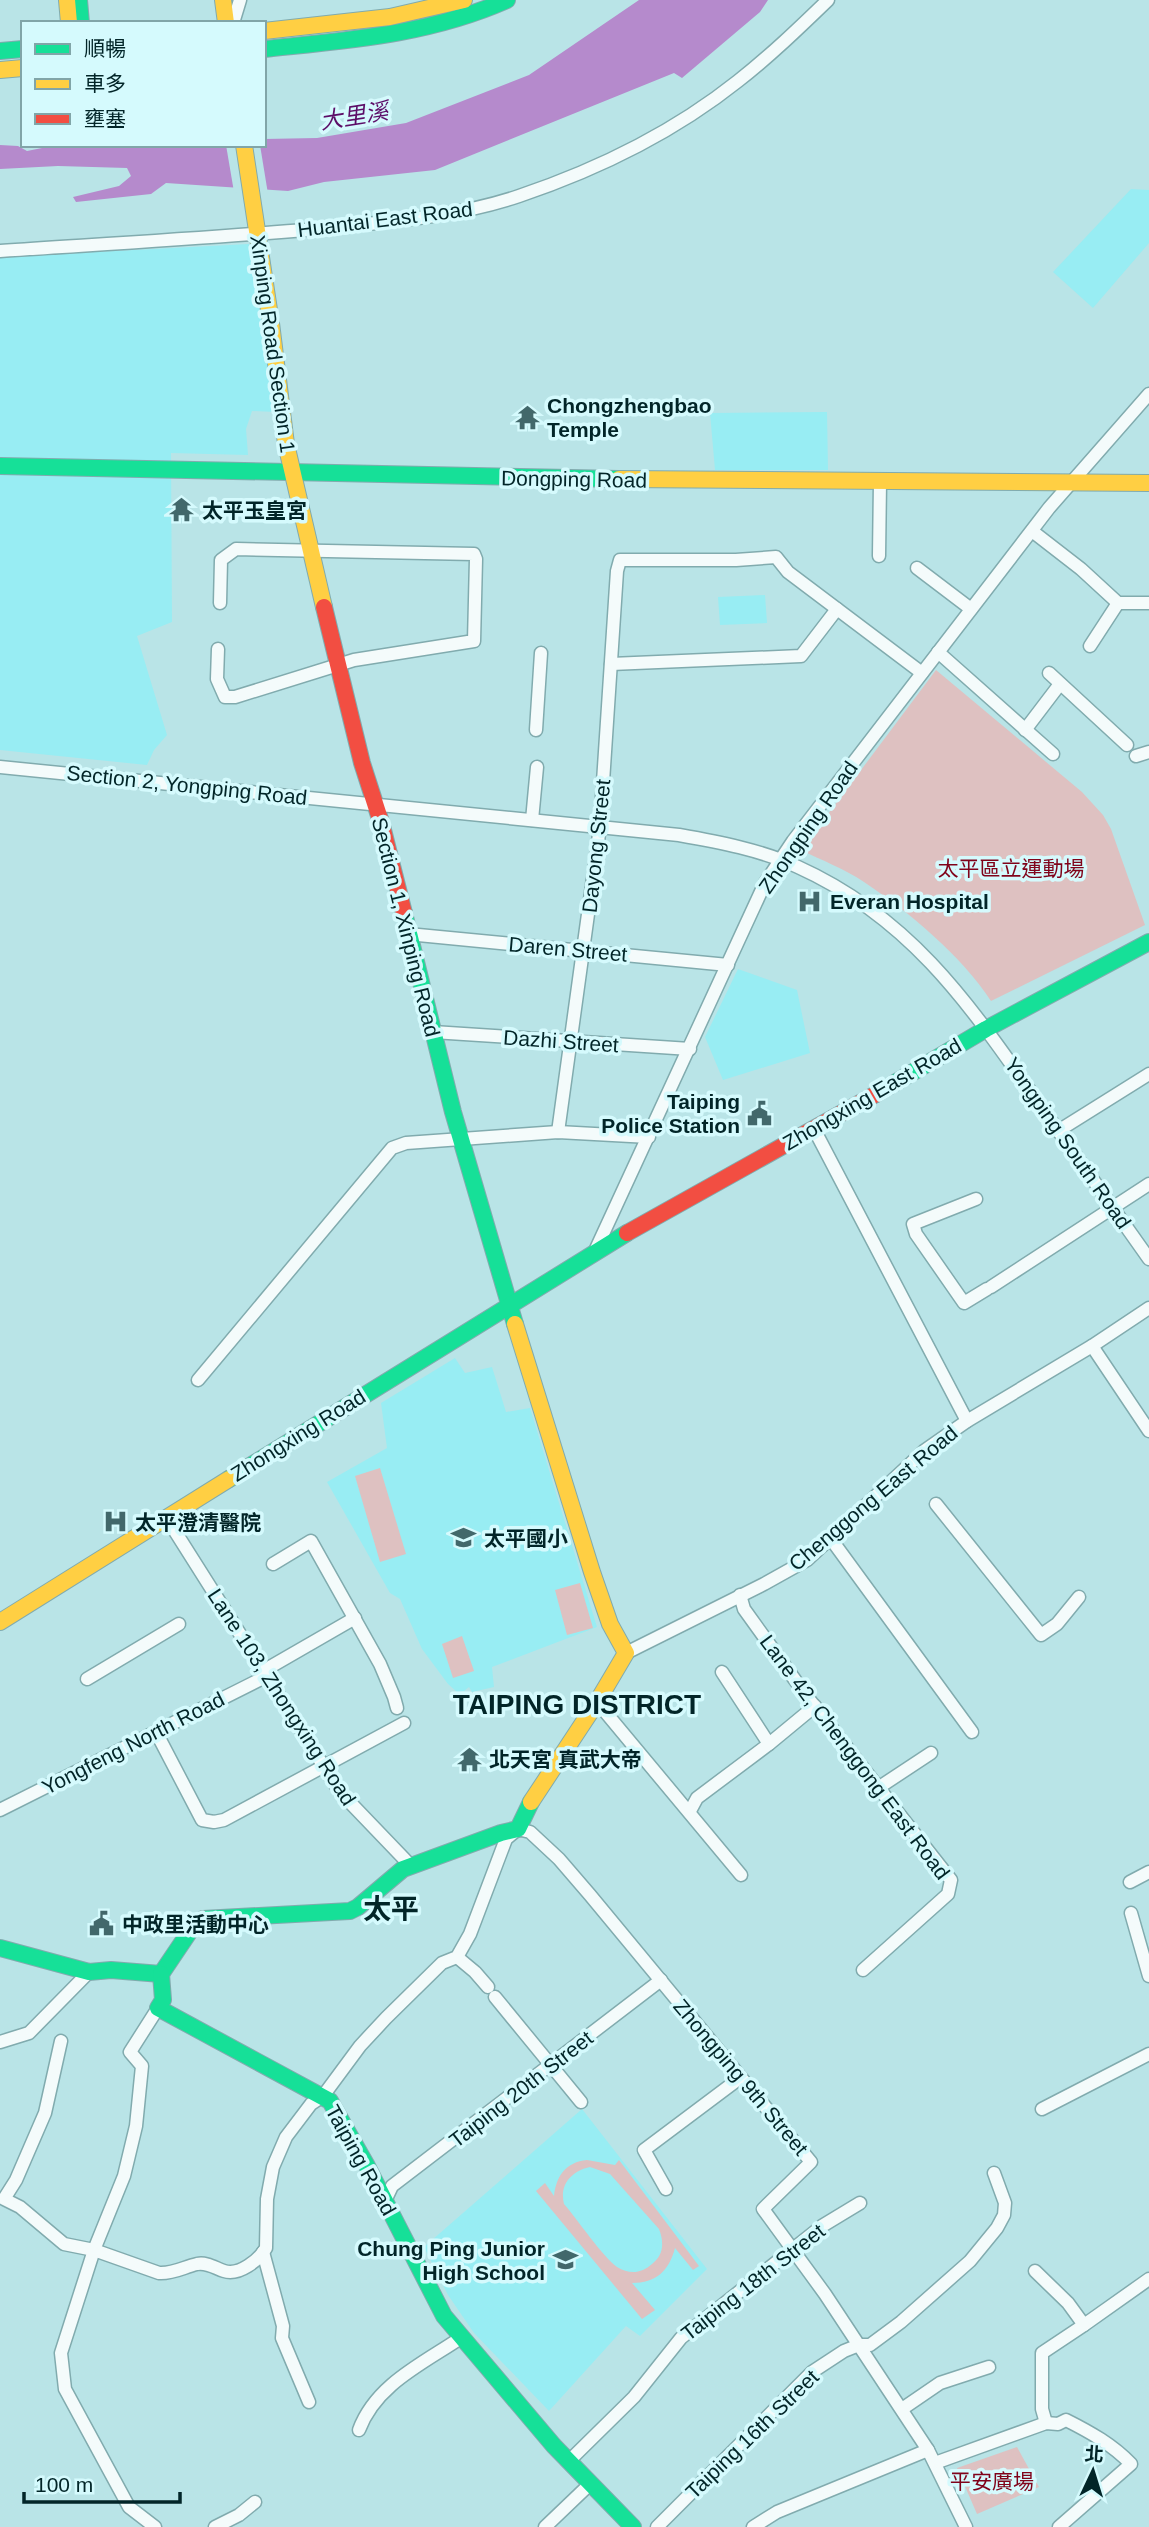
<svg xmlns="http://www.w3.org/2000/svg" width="1149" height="2527" viewBox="0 0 1149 2527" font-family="Helvetica,'Noto Sans TC',sans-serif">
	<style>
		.built { fill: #98edf3 }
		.green { fill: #dec1c1; fill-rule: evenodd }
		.water { fill: #b58acc }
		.pier { fill: #b9e4e7 }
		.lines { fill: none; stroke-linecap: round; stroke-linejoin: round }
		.street-casing { stroke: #81abae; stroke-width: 15 }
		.fast-casing { stroke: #81abae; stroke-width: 18 }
		.slow-casing { stroke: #81abae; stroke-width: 18 }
		.jam-casing { stroke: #81abae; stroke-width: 18 }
		.street { stroke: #f4fbfb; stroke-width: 12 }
		.fast { stroke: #16e098; stroke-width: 16 }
		.slow { stroke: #ffcf43; stroke-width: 16 }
		.jam { stroke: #f24e42; stroke-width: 16 }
		.labels { text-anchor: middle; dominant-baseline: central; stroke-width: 7; stroke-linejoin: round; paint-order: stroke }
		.street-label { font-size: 21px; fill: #022528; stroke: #d5fafd }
		.poi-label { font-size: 21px; font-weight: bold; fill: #022528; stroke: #d5fafd; text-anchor: start }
		.park-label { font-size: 21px; fill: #80031a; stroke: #d5fafd }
		.water-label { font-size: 23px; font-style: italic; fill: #5c0e68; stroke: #d5fafd }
		.district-label { font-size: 28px; font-weight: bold; fill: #022528; stroke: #d5fafd }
	</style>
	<rect width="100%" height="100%" fill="#b9e4e7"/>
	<g class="built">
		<polygon points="1131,189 1149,190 1149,243 1093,308 1053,272"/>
		<polygon points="249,244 276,412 252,411 246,429 248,455 171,453 172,622 137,636 167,735 154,750 147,765 0,750 0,257"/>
		<polygon points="827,412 828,470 715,470 710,413"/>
		<polygon points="765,595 767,623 720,625 718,597"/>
		<polygon points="738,969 797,990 810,1053 723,1080 705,1037"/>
		<polygon points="455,1358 465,1373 492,1367 506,1412 530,1408 597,1627 492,1667 494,1687 472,1692 469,1687 464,1691 457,1692 448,1684 422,1649 400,1599 390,1593 327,1482 387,1448 381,1403"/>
		<polygon points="582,2109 707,2269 640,2336 626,2326 549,2411 474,2333 448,2295 424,2247"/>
	</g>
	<g class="green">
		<path d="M936 670 1082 792 1103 815 1111 829 1145 925 991 1001C963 957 908 911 864 882 845 869 821 860 801 850Z"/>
		<polygon points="380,1468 406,1554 380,1562 355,1476"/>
		<polygon points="580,1583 593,1628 567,1635 555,1590"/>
		<polygon points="462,1636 474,1671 453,1678 442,1644"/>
		<path d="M587 2160 615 2165 619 2160 699 2266 693 2270 675 2248C669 2271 656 2283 632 2283L655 2310 642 2319 536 2191 545 2183 554 2196C556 2176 566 2162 587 2160ZM590 2167 610 2174 659 2229C664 2242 664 2255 652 2264 642 2273 630 2275 617 2267 603 2257 577 2219 564 2204 559 2184 572 2171 590 2167Z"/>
		<polygon points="1017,2447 1039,2487 977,2514 957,2468"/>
	</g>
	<polygon class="water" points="639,0 768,0 760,12 682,78 674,73 435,170 324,182 288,191 166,183 151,194 76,202 73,197 119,186 131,176 127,168 58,166 0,169 0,145 18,146 27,151 57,145 264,145 264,139 317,138 406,123 529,75"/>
	<polygon class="pier" points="226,145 260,145 268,194 234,192"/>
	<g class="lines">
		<defs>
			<g id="street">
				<polyline points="233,23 240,0"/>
				<path d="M0 251C105 244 211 238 316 229 384 222 454 218 519 196 596 170 674 132 738 81 770 56 799 28 828 0"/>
				<polyline points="1032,531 1081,569 1118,603 1149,603"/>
				<polyline points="879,556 880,482"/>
				<polyline points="917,568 971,609"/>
				<polyline points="1090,646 1118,603"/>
				<polyline points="218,649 217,679 225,697 235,697 354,660 474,641 476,559 474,554 236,549 221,560 220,603"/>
				<polyline points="938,652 1053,754"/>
				<polyline points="611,664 801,656 837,609"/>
				<polyline points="1049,673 1127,745"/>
				<polyline points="536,730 541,653"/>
				<polyline points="1025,730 1060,684"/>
				<polyline points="1136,756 1149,752"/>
				<path d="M0 767 679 835C719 842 761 850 798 867 911 918 969 1004 1038 1102 1075 1154 1112 1207 1149 1259"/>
				<polyline points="532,820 537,767"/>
				<polyline points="408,934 728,965"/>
				<polyline points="433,1032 690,1049"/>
				<polyline points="814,1129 967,1421"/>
				<polyline points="1058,1131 1149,1074"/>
				<polyline points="558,1132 600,827 617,571 620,560 736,560 776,557 788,572 922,673"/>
				<polyline points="976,1199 913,1224 916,1234 964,1303 987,1289"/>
				<polyline points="596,1249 765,883 793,841 1049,508 1149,394"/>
				<polyline points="991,1287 1149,1184"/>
				<polyline points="1092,1346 1149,1431"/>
				<polyline points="198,1380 392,1148 406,1143 558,1132 649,1137"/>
				<polyline points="936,1504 1041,1635 1057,1624 1079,1597"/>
				<polyline points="166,1517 340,1792 411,1866"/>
				<polyline points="831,1539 972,1732"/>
				<polyline points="273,1564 311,1541 380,1664 394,1697 397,1708"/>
				<polyline points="740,1595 744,1609 808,1698 951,1880 948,1894 863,1970"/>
				<polyline points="626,1653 764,1584 807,1560 924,1451 967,1421 1092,1346 1149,1308"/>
				<polyline points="722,1672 769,1744"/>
				<polyline points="87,1679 179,1624"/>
				<polyline points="597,1702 741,1875"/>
				<polyline points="156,1732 202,1820 214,1822 224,1820 404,1723"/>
				<polyline points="878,1788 931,1753"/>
				<polyline points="0,1810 267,1676 270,1667 355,1618"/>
				<polyline points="690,1811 697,1798 769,1744 815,1706"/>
				<polyline points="1130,1882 1149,1872"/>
				<polyline points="1131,1913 1149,1976"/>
				<polyline points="457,1957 475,1972 488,1987"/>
				<polyline points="495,1997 581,2102"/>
				<path d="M61 2041 45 2113 16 2180 4 2199 20 2207 64 2244 94 2250 159 2273C173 2274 184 2267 197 2264 207 2262 215 2268 224 2271 239 2276 259 2260 266 2248L267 2199 273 2167 286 2137 311 2104 323 2096 360 2046 386 2018 442 1963 457 1957 470 1934 506 1839 518 1829 530 1832 559 1859 590 1895 811 2162 763 2209 825 2294 928 2450 966 2527"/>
				<polyline points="0,2042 29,2033 89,1972"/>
				<polyline points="1042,2109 1149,2054"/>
				<polyline points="666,2189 644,2150 740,2078"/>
				<polyline points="385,2201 392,2186 661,1980"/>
				<polyline points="263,2252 283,2326 282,2338 309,2402"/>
				<polyline points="1035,2271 1068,2303 1084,2325 1042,2353 1042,2409 1046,2423"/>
				<polyline points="1084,2325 1149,2279"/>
				<polyline points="902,2409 940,2383 989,2367"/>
				<path d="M359 2430C376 2384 424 2363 462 2337"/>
				<polyline points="569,2461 634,2397 681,2338 822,2226 860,2203"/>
				<path d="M935 2463 1046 2423 1058 2424 1066 2420C1090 2432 1113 2445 1131 2464L1059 2527"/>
				<polyline points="155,2527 129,2507 65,2389 61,2353 94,2250 124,2176 136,2126 142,2066 130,2052 158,2008"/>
				<polyline points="215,2527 239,2515 255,2502"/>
				<polyline points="545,2527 590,2484"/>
				<polyline points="657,2527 812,2372 844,2351 859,2345 870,2345 901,2322 970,2261 997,2228 1004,2215 1005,2203 994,2173"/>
				<polyline points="753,2527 777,2512 928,2450"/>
			</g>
			<g id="fast">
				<polyline points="79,0 81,23"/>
				<path d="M264 49C349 40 428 35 507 0"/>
				<polyline points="0,51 23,49"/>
				<polyline points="0,466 619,479"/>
				<polyline points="404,913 453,1112 515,1324"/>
				<polyline points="876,1094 986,1029 1149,942"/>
				<polyline points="229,1479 627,1233"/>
				<polyline points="0,1948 89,1972 111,1970 161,1974"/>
				<polyline points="161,1974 194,1925 203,1919 350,1911 358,1907 403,1869 501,1833 518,1829 531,1802"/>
				<polyline points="161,1974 163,2000 158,2008 330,2101 367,2166 444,2316 554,2446 633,2527"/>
			</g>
			<g id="slow">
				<polyline points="67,0 69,23"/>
				<polyline points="223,0 226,23"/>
				<polyline points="264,31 390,17 464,0"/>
				<polyline points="0,70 23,68"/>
				<polyline points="244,145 271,323 286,444 324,607"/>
				<polyline points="619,479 1149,483"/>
				<polyline points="515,1324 592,1572 610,1624 626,1653 597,1702 531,1802"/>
				<polyline points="0,1622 229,1479"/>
			</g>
			<g id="jam">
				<polyline points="324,607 362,763 381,822 404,913"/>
				<polyline points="627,1233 876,1094"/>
			</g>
		</defs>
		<use href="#street" class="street-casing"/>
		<use href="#fast" class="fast-casing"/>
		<use href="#slow" class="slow-casing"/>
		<use href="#jam" class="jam-casing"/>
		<use href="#street" class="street"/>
		<use href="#fast" class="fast"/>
		<use href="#slow" class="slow"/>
		<use href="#jam" class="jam"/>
	</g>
	<defs>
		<symbol id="temple-bare" viewBox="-9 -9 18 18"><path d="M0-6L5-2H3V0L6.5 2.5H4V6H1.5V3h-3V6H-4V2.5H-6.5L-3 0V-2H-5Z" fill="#42686b" stroke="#d5fafd" stroke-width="2.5" paint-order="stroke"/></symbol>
		<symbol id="hospital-bare" viewBox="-9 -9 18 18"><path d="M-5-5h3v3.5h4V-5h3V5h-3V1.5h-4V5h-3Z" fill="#42686b" stroke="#d5fafd" stroke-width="2.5" paint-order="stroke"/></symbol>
		<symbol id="civic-bare" viewBox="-9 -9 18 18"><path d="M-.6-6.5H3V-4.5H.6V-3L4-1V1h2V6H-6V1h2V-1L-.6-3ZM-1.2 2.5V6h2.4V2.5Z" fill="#42686b" stroke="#d5fafd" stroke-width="2.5" paint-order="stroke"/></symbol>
		<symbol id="school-bare" viewBox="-9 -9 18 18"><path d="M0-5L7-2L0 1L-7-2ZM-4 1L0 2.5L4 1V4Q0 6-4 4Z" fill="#42686b" stroke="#d5fafd" stroke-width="2.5" paint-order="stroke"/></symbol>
	</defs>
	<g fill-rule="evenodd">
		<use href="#temple-bare" x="510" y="400" width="35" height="35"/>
		<use href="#temple-bare" x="164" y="492" width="35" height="35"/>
		<use href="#hospital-bare" x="792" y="884" width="35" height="35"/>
		<use href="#civic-bare" x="742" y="1096" width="35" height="35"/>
		<use href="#hospital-bare" x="98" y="1504" width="35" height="35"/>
		<use href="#school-bare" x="446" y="1520" width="35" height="35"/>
		<use href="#temple-bare" x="452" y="1742" width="35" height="35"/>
		<use href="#civic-bare" x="84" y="1906" width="35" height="35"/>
		<use href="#school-bare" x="548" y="2242" width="35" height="35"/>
	</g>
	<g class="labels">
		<g class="street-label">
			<text transform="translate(385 219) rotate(-7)">Huantai East Road</text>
			<text transform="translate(273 344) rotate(82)">Xinping Road Section 1</text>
			<text transform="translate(574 479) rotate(1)">Dongping Road</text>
			<text transform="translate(187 785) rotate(6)">Section 2, Yongping Road</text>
			<text transform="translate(808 827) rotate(-55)">Zhongping Road</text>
			<text transform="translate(596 846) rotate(-84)">Dayong Street</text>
			<text transform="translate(406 927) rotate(76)">Section 1, Xinping Road</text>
			<text transform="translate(568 949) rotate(5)">Daren Street</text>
			<text transform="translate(561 1041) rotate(4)">Dazhi Street</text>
			<text transform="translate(872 1094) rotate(-30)">Zhongxing East Road</text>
			<text transform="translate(1068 1143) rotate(55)">Yongping South Road</text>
			<text transform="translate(298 1435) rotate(-32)">Zhongxing Road</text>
			<text transform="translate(873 1498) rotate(-40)">Chenggong East Road</text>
			<text transform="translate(282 1697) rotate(57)">Lane 103, Zhongxing Road</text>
			<text transform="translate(133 1743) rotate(-27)">Yongfeng North Road</text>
			<text transform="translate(855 1757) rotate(53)">Lane 42, Chenggong East Road</text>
			<text transform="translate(741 2077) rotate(50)">Zhongping 9th Street</text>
			<text transform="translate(521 2089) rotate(-38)">Taiping 20th Street</text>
			<text transform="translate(361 2160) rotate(61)">Taiping Road</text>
			<text transform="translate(753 2282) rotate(-38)">Taiping 18th Street</text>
			<text transform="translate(752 2434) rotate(-44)">Taiping 16th Street</text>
		</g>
		<g class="poi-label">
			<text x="547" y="405">Chongzhengbao<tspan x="547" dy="24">Temple</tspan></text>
			<text x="202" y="510">太平玉皇宮</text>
			<text x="830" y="901">Everan Hospital</text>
			<text x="740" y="1101" text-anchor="end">Taiping<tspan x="740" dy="24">Police Station</tspan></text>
			<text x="135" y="1522">太平澄清醫院</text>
			<text x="484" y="1538">太平國小</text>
			<text x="489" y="1759">北天宮 真武大帝</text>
			<text x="122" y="1924">中政里活動中心</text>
			<text x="545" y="2248" text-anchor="end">Chung Ping Junior<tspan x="545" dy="24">High School</tspan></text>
		</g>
		<g class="park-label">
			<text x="1011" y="868">太平區立運動場</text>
			<text x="992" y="2481">平安廣場</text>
		</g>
		<g class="water-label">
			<text transform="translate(354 116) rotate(-9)">大里溪</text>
		</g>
		<g class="district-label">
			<text x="577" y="1704">TAIPING DISTRICT</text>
			<text x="391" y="1909">太平</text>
		</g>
	</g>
	<rect x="21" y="21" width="245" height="126" fill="#d5fafd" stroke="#81a5a8" stroke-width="2"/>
	<rect x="35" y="44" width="35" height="10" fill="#16e098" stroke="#81a5a8" stroke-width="2"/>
	<text x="84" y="56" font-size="21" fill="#022528">順暢</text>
	<rect x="35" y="79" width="35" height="10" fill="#ffcf43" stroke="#81a5a8" stroke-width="2"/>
	<text x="84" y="91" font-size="21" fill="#022528">車多</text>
	<rect x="35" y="114" width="35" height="10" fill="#f24e42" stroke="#81a5a8" stroke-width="2"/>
	<text x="84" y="126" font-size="21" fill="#022528">壅塞</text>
	<g transform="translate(1093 2471) rotate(4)" stroke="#d5fafd" stroke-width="5" paint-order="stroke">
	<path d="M0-5L12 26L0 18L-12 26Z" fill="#022528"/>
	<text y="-10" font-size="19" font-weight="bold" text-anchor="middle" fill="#022528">北</text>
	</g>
	<path d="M24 2492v10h156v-10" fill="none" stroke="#022528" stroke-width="3.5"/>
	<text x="35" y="2492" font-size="21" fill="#022528" stroke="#d5fafd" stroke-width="5" paint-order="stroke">100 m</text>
</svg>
